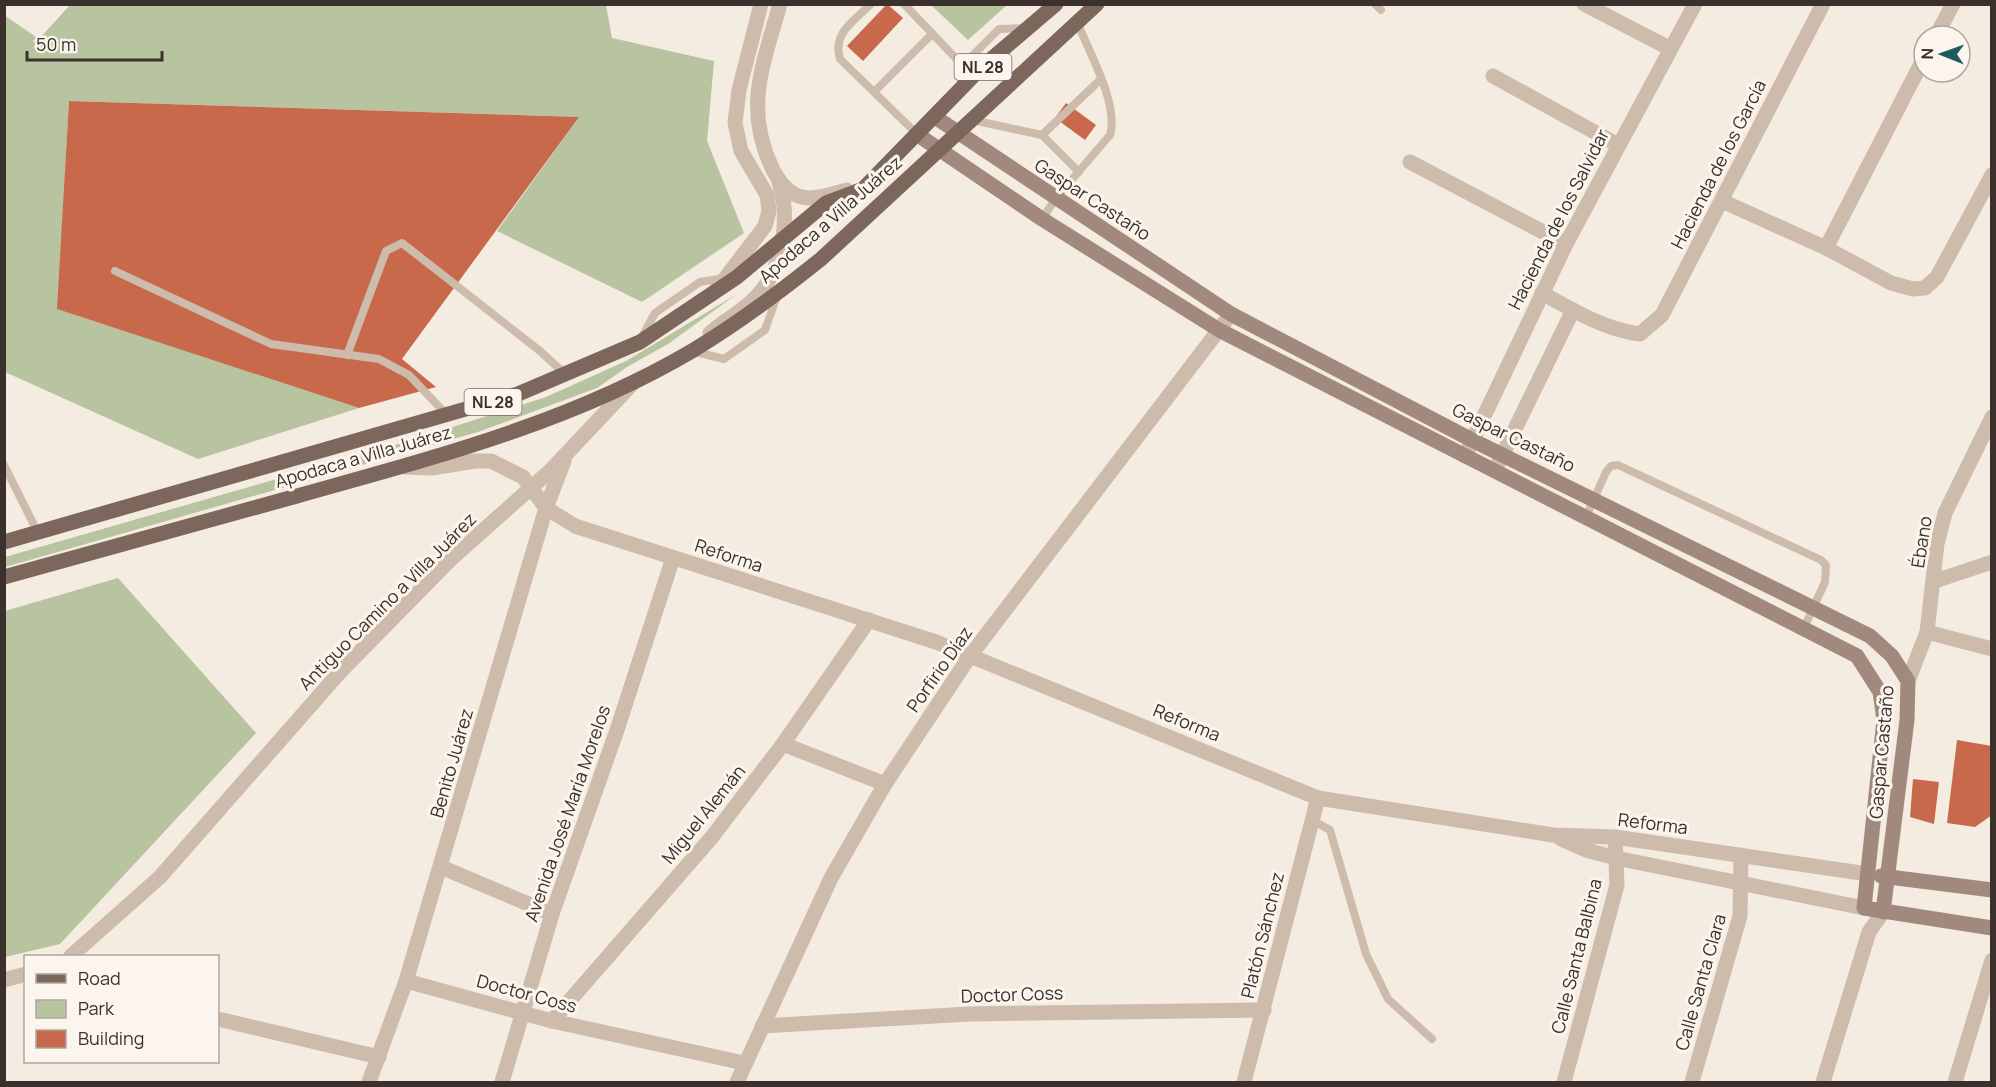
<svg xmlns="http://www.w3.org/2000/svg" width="1996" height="1087" viewBox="0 0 1996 1087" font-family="Manrope,sans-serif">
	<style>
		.green { fill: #b8c4a0 }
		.building { fill: #c8694b }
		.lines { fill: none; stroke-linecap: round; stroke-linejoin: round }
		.service { stroke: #cdbbac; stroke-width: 8 }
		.minor { stroke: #cdbbac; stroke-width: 15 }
		.tertiary { stroke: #cdbbac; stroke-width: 15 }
		.secondary { stroke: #a18a7d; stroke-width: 15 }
		.primary { stroke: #7d675c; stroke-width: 15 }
		.labels { text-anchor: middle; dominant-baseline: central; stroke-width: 6; stroke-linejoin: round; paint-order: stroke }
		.shield { fill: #fbf5ee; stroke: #756b66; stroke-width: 1.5 }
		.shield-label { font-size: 16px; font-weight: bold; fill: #3b302b }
		.street-label { font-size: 18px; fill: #3b302b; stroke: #fbf5ee }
	</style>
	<rect width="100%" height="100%" fill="#f4ebe1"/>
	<g class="green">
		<polygon points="70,5 606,5 612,38 714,61 707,141 744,233 642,302 497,231 579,117 69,101 58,309 359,408 198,459 5,372 4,15 39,39"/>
		<polygon points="931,5 1007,5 968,40"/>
		<polygon points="737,294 668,344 627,367 597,388 478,432 5,567 5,557 409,441 546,397 626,361"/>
		<polygon points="118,578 256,733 60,944 5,957 5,611"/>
	</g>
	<g class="building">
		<polygon points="887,4 903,18 863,61 847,46"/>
		<polygon points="69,101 579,117 402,359 436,387 359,408 57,309"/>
		<polygon points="1066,103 1096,125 1085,140 1055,118"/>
		<polygon points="1957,740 1992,746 1992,815 1975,827 1947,823"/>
		<polygon points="1913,779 1939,782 1934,824 1910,817"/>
	</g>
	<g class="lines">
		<g class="service">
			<path d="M871 4C854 21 832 33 840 59L918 135"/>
			<polyline points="904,4 969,72"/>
			<polyline points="1375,4 1381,10"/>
			<polyline points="964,84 972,56 999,29 1027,28"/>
			<polyline points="875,91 931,35"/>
			<polyline points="972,120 1042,135 1100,80"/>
			<polyline points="1042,135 1079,172"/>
			<path d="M1042 219 1056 198 1110 135C1119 104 1089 52 1077 22"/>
			<polyline points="115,271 271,344 379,359 409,375 447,415"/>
			<polyline points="642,337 655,313 700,282 725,278"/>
			<polyline points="692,351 724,359 765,330 777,296"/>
			<polyline points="347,355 386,251 402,243 540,351 565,374"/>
			<polyline points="4,465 38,533"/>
			<polyline points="1586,517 1606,472 1611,466 1618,465 1821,560 1826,565 1825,582 1804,628"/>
			<polyline points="1312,820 1330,830 1366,954 1388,999 1432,1039"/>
		</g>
		<g class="minor">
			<polyline points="1584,4 1669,48"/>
			<polyline points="1936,36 1953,4"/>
			<polyline points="1493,76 1618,145"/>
			<polyline points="1410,162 1566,244"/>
			<polyline points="1722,201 1826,248 1891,283 1913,289 1925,288 1937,277 1992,175"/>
			<polyline points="1826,248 1924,58"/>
			<polyline points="717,289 765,226 769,211 767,195 741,151 735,123 739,90 761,4"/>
			<path d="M1542 293C1572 310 1606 330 1640 334L1662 315 1823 4"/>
			<path d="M710 333C724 321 741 312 754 299 783 271 791 219 779 182"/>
			<polyline points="1465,456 1566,244 1695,4"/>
			<polyline points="1495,470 1573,310"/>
			<polyline points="1935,581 1992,562"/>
			<polyline points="1927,632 1992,649"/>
			<polyline points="1908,681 1927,632 1937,544 1945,513 1992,417"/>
			<polyline points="783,744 885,784"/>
			<polyline points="441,867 552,914"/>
			<polyline points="71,956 160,877 340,672 450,560 551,470 634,382"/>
			<polyline points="4,980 26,974"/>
			<polyline points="406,981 552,1021 744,1063"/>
			<polyline points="218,1019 379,1057"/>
			<polyline points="552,1021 712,837 783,744 869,620"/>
			<polyline points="762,1026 969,1014 1264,1010"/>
			<polyline points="369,1082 406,981 546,508 564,461"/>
			<polyline points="502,1082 552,914 616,733 673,558"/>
			<polyline points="1244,1082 1318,798"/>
			<polyline points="1564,1082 1617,885 1615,837"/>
			<polyline points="1692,1082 1740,916 1741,855"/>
			<polyline points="1823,1082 1869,932 1883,912"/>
			<polyline points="1955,1082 1992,960"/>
		</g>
		<g class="tertiary">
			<path d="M780 4C763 66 743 108 773 170 779 181 788 194 802 197 815 201 834 193 847 190"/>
			<polyline points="405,467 432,468 475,461 491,461 523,477 546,508 575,526 936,642 1318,798 1553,835 1615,837 1868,874"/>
			<polyline points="1561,839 1586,850 1616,858 1864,908"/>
			<polyline points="737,1082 831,878 885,784 970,656 1231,314"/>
		</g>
		<g class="secondary">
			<polyline points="935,117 1231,314 1472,440 1870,636 1892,656 1908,681 1907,720 1883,912"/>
			<polyline points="918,135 1042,219 1219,330 1857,656 1880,692 1884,720 1864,908 1992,928"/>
			<polyline points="1881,876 1992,890"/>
		</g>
		<g class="primary">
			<polyline points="4,542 518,394 640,342 737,277 826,203 863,189 982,67 1056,4"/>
			<path d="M4 577C102 550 200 523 297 496 432 458 570 423 692 351 737 324 780 292 821 259L1097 4"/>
		</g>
	</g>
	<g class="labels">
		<g class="shield">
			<rect x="954.5" y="54" width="57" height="26" rx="4.5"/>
			<rect x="464.5" y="389" width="57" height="26" rx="4.5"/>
		</g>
		<g class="shield-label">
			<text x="983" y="67">NL 28</text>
			<text x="493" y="402">NL 28</text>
		</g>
		<g class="street-label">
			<text transform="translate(1718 164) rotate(-63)">Hacienda de los García</text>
			<text transform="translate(1093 199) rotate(33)">Gaspar Castaño</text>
			<text transform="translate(830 219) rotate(-41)">Apodaca a Villa Juárez</text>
			<text transform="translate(1558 219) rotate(-63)">Hacienda de los Salvidar</text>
			<text transform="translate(1514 437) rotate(26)">Gaspar Castaño</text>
			<text transform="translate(363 456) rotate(-16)">Apodaca a Villa Juárez</text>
			<text transform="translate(1921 542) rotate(-81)">Ébano</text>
			<text transform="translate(729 555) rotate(18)">Reforma</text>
			<text transform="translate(387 601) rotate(-45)">Antiguo Camino a Villa Juárez</text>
			<text transform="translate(939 669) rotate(-55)">Porfirio Díaz</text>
			<text transform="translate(1187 722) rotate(22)">Reforma</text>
			<text transform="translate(1881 752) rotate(-85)">Gaspar Castaño</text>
			<text transform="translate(451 763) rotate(-74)">Benito Juárez</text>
			<text transform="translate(567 813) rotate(-71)">Avenida José María Morelos</text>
			<text transform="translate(703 814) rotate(-51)">Miguel Alemán</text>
			<text transform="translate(1653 823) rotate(7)">Reforma</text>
			<text transform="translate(1262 935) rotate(-76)">Platón Sánchez</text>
			<text transform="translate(1576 956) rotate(-76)">Calle Santa Balbina</text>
			<text transform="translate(1700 982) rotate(-74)">Calle Santa Clara</text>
			<text transform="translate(527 993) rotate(15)">Doctor Coss</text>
			<text transform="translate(1012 994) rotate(-2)">Doctor Coss</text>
		</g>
	</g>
	<rect width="1996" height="1087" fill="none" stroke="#3b302b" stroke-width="12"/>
	<rect x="24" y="955" width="195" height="108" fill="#fbf5ee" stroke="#aea6a0" stroke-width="1.5"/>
	<rect x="36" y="974" width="30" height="9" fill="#7d675c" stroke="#aea6a0" stroke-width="1.5"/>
	<text x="78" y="985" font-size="18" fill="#3b302b">Road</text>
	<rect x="36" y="1000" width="30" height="18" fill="#b8c4a0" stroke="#aea6a0" stroke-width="1.5"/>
	<text x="78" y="1015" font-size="18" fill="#3b302b">Park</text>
	<rect x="36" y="1030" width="30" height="18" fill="#c8694b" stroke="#aea6a0" stroke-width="1.5"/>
	<text x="78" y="1045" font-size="18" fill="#3b302b">Building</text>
	<g transform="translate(1942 54) rotate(271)"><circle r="28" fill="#fbf5ee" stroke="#aea6a0" stroke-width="1.5"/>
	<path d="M0-4.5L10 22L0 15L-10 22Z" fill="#1f5a5e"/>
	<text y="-9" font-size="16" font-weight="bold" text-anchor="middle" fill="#3b302b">N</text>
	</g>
	<path d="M27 51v9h135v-9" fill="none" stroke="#3b302b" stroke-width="3"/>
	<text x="36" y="51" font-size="18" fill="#3b302b" stroke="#fbf5ee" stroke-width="4.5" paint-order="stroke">50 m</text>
</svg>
